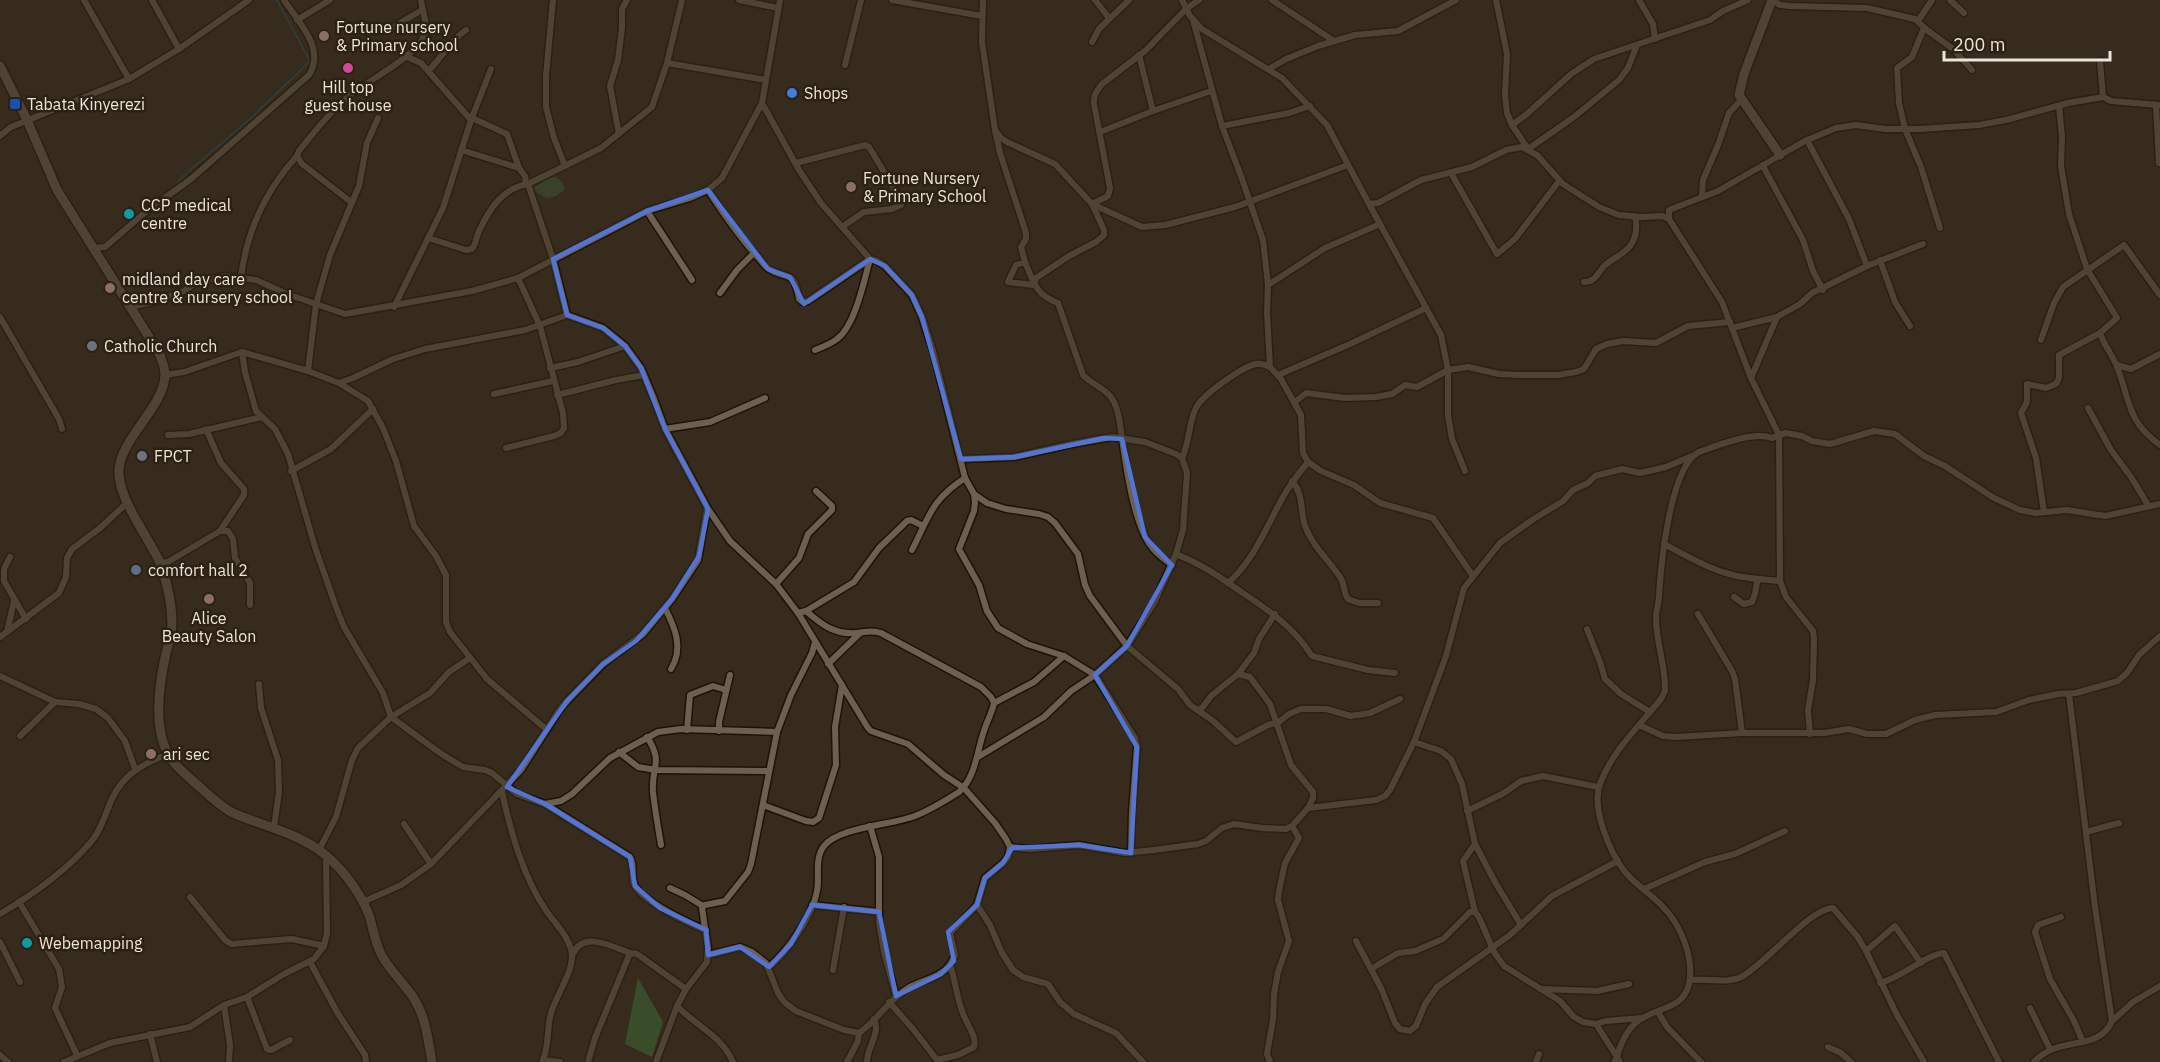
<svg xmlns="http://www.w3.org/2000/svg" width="2160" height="1062" viewBox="0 0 2160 1062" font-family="'IBM Plex Sans',sans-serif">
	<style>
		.green { fill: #395e36 }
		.forest { fill: #3e753a }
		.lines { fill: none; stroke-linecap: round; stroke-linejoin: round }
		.stream { stroke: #22586b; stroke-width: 1.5 }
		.street-casing { stroke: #1e1306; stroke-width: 9 }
		.secondary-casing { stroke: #1e1306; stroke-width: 12 }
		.street { stroke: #6e6051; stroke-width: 6 }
		.secondary { stroke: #6e6051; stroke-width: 9 }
		.marked { fill: none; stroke: #5174d9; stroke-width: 4.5; stroke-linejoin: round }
		.education-dot { fill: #8d6e63; stroke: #2d2113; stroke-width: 2 }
		.hotel-dot { fill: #d1479c; stroke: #2d2113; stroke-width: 2 }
		.shop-dot { fill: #3f7fe0; stroke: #2d2113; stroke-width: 2 }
		.transit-dot { fill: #1a4fb4; stroke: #2d2113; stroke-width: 2 }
		.culture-dot { fill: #0f9aa8; stroke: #2d2113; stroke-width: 2 }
		.worship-dot { fill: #6b7280; stroke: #2d2113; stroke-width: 2 }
		.service-dot { fill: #5c6f8a; stroke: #2d2113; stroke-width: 2 }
		.labels { text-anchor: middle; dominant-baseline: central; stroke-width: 5; stroke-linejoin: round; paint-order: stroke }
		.poi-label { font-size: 16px; fill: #ede4dc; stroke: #2d2113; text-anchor: start }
	</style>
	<rect width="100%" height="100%" fill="#372b1d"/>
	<path class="green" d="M556 177 561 181 565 189C552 201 545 201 533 188L549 178Z"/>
	<polygon class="forest" points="638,978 663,1022 652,1057 625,1044"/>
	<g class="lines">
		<polyline class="stream" points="175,187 183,176 250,119 310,61 277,0"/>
		<defs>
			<g id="street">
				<polyline points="84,0 129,79"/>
				<polyline points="152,0 179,49"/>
				<polyline points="553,0 546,76 546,107 554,138 565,166"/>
				<polyline points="682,0 667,63 652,107 601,148 528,184 553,259 567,315 603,328 625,346 641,368 654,399 665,429 708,509 730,541 776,584 798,613 868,728 871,731 908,744 944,775 964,788 995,823 1006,839 1010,847 1008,857 1003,863 985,878 977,905 990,925 1002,953 1013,970 1023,977 1048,984 1060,1002 1074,1014 1116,1033 1143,1062"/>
				<polyline points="739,0 778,8"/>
				<polyline points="892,0 982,16"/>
				<polyline points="983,0 982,42 995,130 1001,138 1007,142 1055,164 1092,204 1142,227 1165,225 1235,207 1348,165"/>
				<polyline points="1095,0 1109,18"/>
				<path d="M1182 0 1190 16 1202 29 1282 78 1327 125 1369 204 1378 203 1421 180 1472 167 1506 150 1522 147 1537 155 1563 184 1599 207 1619 215 1642 217 1662 216 1669 219 1722 302 1751 378 1779 435 1772 438C1754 431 1718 445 1699 452 1670 466 1661 565 1659 595 1659 603 1656 610 1656 618 1656 643 1666 667 1665 691L1661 699C1640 725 1612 751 1600 784 1591 808 1610 854 1626 873 1637 886 1652 895 1663 907 1680 924 1692 953 1690 978 1687 1009 1661 1006 1641 1019 1628 1027 1621 1042 1617 1057L1620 1062"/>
				<polyline points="1272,0 1334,41"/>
				<polyline points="1496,0 1507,54 1505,95 1507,113 1512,125 1528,149 1574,117 1619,80 1628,68 1637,45"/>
				<polyline points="1639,0 1653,24 1655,39"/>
				<polyline points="1772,0 1780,5 1790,6 1867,8 1915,19 1927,30 1953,49 1972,70"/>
				<polyline points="1950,0 1964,13"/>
				<polyline points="297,20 330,0"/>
				<polyline points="1193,20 1222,126 1241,176 1263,240 1268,285 1267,313 1270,367 1281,379 1301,415 1303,453 1308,462 1321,471 1354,485 1380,503 1433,518 1473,576"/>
				<polyline points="1918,21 1932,0"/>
				<polyline points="1924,28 1912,57 1897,68 1899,103 1905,129 1921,167 1940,228"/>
				<polyline points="388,30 422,10"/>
				<polyline points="1092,42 1099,29 1129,0"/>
				<polyline points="1139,55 1153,111"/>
				<polyline points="667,63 766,80"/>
				<polyline points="845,65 861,0"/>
				<polyline points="1269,69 1286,59 1318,46 1355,35 1398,31 1456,0"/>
				<path d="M429 70C442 58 450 40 466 30"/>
				<polyline points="2103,97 2111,101 2159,105"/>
				<path d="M762 103 799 170 821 203 870 259C864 281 855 326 837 339 831 344 822 347 815 350"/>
				<polyline points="2156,105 2159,163"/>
				<path d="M2059 106 2062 137 2061 166 2069 214 2087 269 2117 318 2100 333C2104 346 2113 355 2117 367 2131 402 2126 420 2160 445"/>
				<polyline points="472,118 507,134 519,168 525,176 526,184"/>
				<polyline points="471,120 491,69"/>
				<polyline points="1512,125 1527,114 1571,74 1594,59 1710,20 1723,11 1748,0"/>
				<polyline points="1222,126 1289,113 1310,106"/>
				<path d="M995 130 1000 153 1026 233V239L1021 247 1025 262 1016 265 1008 282 1034 285 1036 278 1069 256 1096 242 1104 235V230L1092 204 1108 196 1110 188 1094 104C1093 95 1097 91 1102 84L1145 51 1186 9 1199 0"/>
				<polyline points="1100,132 1153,111 1211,91"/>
				<polyline points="619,134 610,86 618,60 622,28 622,9 627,0"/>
				<polyline points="0,136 11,127 129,79 179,49 249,0"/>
				<polyline points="1807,140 1849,219 1867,266"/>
				<polyline points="461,150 519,168"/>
				<polyline points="796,163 865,145 869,147 902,202 901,205 892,209 864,212 842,227"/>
				<polyline points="1763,166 1803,240 1813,271 1823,290"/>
				<polyline points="1451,173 1497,254 1515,239 1559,181"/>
				<path d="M708 190C723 213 738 235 756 255 760 259 764 266 769 269 787 281 794 268 799 299L803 302 808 301 870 259 877 261 885 266 912 295 922 317 933 351 965 478 974 494 975 503 974 511 959 549 979 585 987 611 998 628 1027 644 1064 656 1095 675 1135 738 1137 747 1132 812 1131 853"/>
				<polyline points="1702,196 1703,180 1718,145 1729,113 1741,100"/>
				<path d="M351 202 302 164 297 156 299 151C314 132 329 113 348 97 368 80 413 59 424 36 429 27 422 10 421 0"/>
				<polyline points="1369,204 1441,335 1448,370 1448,415 1452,439 1465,471"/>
				<polyline points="647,211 692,280"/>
				<polyline points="1669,219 1669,210 1718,191 1805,141 1836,128 1856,125 1885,129 1920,129 1979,125 2006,120 2068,103 2103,97 2100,61"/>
				<path d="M428 238 466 250 472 249C476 244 476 238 479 231 489 210 502 188 528 184"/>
				<path d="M93 248 105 247 148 210 191 179 309 75C326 48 298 22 284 0"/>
				<polyline points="1880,260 1895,302 1910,326"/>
				<path d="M1025 262C1034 283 1035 294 1058 303L1083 375C1093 386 1107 388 1114 402 1120 414 1120 426 1122 438 1126 467 1134 524 1151 546 1156 554 1164 559 1172 565"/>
				<path d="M241 277C247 230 265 191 297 156"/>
				<path d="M1584 282C1596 282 1598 272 1605 265 1619 254 1633 251 1636 231 1636 225 1637 222 1635 217"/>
				<polyline points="1268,285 1325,248 1380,224"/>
				<polyline points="720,293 737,270 754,253"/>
				<polyline points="130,307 157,301 184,291 197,282 225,276 256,280 287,294 345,314 472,291 518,278 647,211 690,198 708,190 722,178 762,103 780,0"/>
				<polyline points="394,307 443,208 471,120 421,63 405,56"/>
				<polyline points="0,317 59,419 62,429"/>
				<polyline points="1732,328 1777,317 1800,304 1812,293 1867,266 1923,244"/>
				<polyline points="2041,340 2054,303 2063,287 2124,245 2160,295"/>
				<polyline points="242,352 245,372 256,411 275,429 288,454 315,547 336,607 344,627 383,693 391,717 440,753 463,767 485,770 492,773 517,794 545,804 561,801 572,794 610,758 658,732 681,729 777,732"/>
				<polyline points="2117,365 2131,369 2160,354"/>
				<polyline points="550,368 578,362 625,346"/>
				<polyline points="308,371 316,304 330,255 359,186 367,143 378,118"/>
				<polyline points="165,375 184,372 242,352 308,371 339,383 368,401 383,428 396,461 414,526 436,556 446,575 446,622 450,632 487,679 546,729"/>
				<polyline points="1278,375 1350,344 1426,308"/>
				<polyline points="1751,378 1777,317"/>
				<polyline points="339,383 353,378 393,359 425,349 525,330 567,315"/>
				<polyline points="494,394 553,381"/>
				<polyline points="557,395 616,380 644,375"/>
				<polyline points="1295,402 1306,393 1345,398 1376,397 1392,394 1405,385 1417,387 1448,370 1468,367 1499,374 1519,375 1558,375 1576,372 1584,369 1596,349 1607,344 1623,341 1656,343 1688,326 1730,322"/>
				<polyline points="2088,408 2111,450 2131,477 2148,505"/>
				<polyline points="665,429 710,422 765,398"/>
				<polyline points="168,435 189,434 262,417"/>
				<polyline points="506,448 554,436 561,433 564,428 563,413 540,326 518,278"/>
				<path d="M1182 458C1190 442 1188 424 1196 408 1202 395 1242 367 1256 364 1261 363 1265 365 1270 367"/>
				<polyline points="961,459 1014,457 1072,444 1112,437 1145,442 1176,454 1182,458 1187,473 1183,530 1176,554 1154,603 1127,646 1095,675 1071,691 1044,717 978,757"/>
				<polyline points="291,471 331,449 373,409"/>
				<path d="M1292 481C1304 495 1300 510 1305 526 1312 546 1329 560 1340 577 1345 584 1343 592 1348 599L1359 603H1378"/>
				<polyline points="974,494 987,503 1006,509 1039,514 1048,517 1055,523 1078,554 1085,585 1090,596 1127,646 1178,689 1190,705 1212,720 1236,742 1268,725 1279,722 1289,714 1301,709 1326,709 1351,716 1370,713 1400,699"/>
				<polyline points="2044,512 2036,458 2021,413 2027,402 2027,384 2046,388 2056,384 2059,378 2059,355 2100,333"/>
				<polyline points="220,531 228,531 233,539 235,558 250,583 250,605"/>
				<path d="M1664 544C1689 557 1715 573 1743 577 1755 579 1768 580 1780 581"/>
				<path d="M912 550C929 517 931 500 965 478"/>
				<path d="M1176 554C1203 565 1217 575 1240 591 1268 610 1293 626 1312 656L1368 670 1395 673"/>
				<polyline points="10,557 4,569 4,581 26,619"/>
				<polyline points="160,563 168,562 220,531 244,495 244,489 221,463 206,429"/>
				<path d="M1228 583C1255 559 1266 527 1283 497 1290 484 1299 473 1308 462"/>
				<polyline points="776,584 799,558 808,534 832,510 832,506 816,491"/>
				<polyline points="1734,597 1744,604 1752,602 1755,594 1757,582 1760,579"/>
				<path d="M665 608C675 628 684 648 671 669"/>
				<polyline points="806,611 854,582 879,548 907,521 911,520 923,526"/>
				<polyline points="1698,614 1732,671 1735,679 1742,733"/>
				<polyline points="1587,629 1600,662 1605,679 1621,694 1650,712"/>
				<polyline points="7,632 14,601"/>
				<polyline points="0,637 59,593 66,577 67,558 72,549 100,528 128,502"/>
				<polyline points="828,664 860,633"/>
				<polyline points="1238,674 1250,677 1270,704 1291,765 1313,792 1313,798 1308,808"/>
				<polyline points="0,676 55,702 79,704 96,709 108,718 125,741 135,769"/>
				<polyline points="259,684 261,708 278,760 279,792 274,827"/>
				<polyline points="994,703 1034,682 1064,656"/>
				<polyline points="1198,710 1202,708 1211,696 1238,674 1254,653 1259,639 1275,614"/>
				<polyline points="1639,725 1663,736 1676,737 1742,733 1824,733 1849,729 1867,734 1886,734 1915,720 1935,715 1996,712 2029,700 2058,694 2076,693 2118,681 2127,673 2139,655 2160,636"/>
				<polyline points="687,730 690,695 713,686 726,690"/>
				<polyline points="719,731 719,722 730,675"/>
				<polyline points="1810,734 1808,710 1813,680 1814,639 1813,631 1786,597 1780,581 1779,435 1786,433 1802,436 1812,441 1830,444 1874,431 1895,434 1924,456 1945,466 1994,498 2020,510 2036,513 2067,510 2105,516 2160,504"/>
				<polyline points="20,736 55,702"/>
				<path d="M647 737C664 763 651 766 653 792 655 810 658 827 661 845"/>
				<polyline points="1414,742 1441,751 1451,759 1462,784 1475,844 1495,882 1521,925"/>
				<polyline points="619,752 638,767 656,770 769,771"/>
				<path d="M502 792C511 833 523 877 547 912 556 924 572 941 572 956 572 975 554 998 550 1017 547 1032 549 1048 542 1062"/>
				<path d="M545 804 630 857C635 866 631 875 634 884 640 900 690 924 706 930"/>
				<polyline points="763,805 806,821 813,822 819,818 836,765 835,727 842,685"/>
				<polyline points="1467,811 1504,793 1521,781 1543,776 1598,787"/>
				<polyline points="404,824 431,864"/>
				<polyline points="870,826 879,857 879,922 884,952 896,996"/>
				<polyline points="2086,832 2119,823"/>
				<polyline points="1475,844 1463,861 1475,912"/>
				<polyline points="1010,847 1029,849 1079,845 1125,853 1154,850 1198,844 1206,841 1222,828 1234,824 1262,828 1286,829 1292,826 1308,808 1376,800 1385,796 1390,790 1414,742 1446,656 1464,588 1500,543 1532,520 1563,501 1573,490 1588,483 1595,476 1622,469 1640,473 1666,467 1692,456"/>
				<polyline points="319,850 336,817 352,760 358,748 391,717 430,693 449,672 470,658"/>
				<polyline points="670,888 685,895 703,906"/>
				<polyline points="1644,889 1705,862 1735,854 1785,831"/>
				<polyline points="190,897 225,940 231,944 292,939 324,946"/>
				<polyline points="19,902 59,969 62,987 55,1008 77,1055"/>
				<polyline points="363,902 401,885 431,864 521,770 558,712 567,701 603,664 643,634 672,599 698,560 707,509"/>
				<polyline points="812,905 879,912"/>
				<path d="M0 914C32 895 65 872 90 843 99 833 102 823 107 811 118 778 137 766 168 754"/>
				<polyline points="2061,917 2038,925 2035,932 2050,979 2074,1021 2083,1042"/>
				<polyline points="1356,941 1381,988 1395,1023 1400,1029 1410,1031 1416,1026 1425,1004 1437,987 1510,935 1552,896 1618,861"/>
				<polyline points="0,942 20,982"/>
				<polyline points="1866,951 1895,926 1921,963"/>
				<path d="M573 954C583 930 613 947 630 953"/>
				<path d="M708 955 740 947 752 952 766 963 778 993 784 1002 796 1011 844 1030 859 1033C878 1020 888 1000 908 988 922 980 940 978 950 965"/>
				<polyline points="310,962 337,1012 365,1055 366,1062"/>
				<path d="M769 967C787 952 813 915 817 891 820 876 814 859 824 846 839 827 892 825 915 816 930 810 945 801 959 792 976 777 977 750 984 731 987 721 992 713 994 703L991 697 981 687 881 633C872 630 866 632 857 633 835 635 822 625 806 611L798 613"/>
				<polyline points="1371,969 1398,953 1415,951 1443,939 1470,912 1475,912 1479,917 1494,952 1504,966 1560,1001 1574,1017 1583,1022 1596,1024 1606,1021 1642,1018"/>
				<polyline points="833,970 844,907"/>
				<path d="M1690 980C1706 978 1726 984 1741 977 1765 965 1810 908 1833 908L1857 936 1866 951 1897 1015 1924 1062"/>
				<path d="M1880 983C1903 977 1925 955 1944 953L1999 1062"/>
				<polyline points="1541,989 1597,991 1629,984"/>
				<polyline points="247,997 267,1049 271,1050 290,1040"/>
				<path d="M889 1002 913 1029 937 1060 958 1055 974 1047C977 1037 968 1026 964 1016 957 1001 956 982 950 965L955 955 950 933 977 905"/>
				<polyline points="224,1005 230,1045 229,1062"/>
				<path d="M677 1006C696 1026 722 1036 733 1062"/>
				<polyline points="2030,1008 2050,1049"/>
				<polyline points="1658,1012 1667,1027 1701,1062"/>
				<polyline points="2112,1021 2133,1002 2160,986"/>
				<polyline points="1596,1024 1617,1057 1614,1062"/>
				<polyline points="150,1034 157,1062"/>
				<polyline points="1828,1047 1841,1053 1851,1062"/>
				<polyline points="0,1055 8,1062"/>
				<polyline points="544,1060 560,1062"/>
				<polyline points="64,1062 110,1043 190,1027 224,1005 247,997 284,974 314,959 324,946 327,933 326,856"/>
				<polyline points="588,1062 595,1038 630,953 637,954 686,989"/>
				<polyline points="656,1062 677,1006 686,989 707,962 708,948 702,908 705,905 725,901 748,872 751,864 777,732 791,695 812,653 815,642"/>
				<polyline points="847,1062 858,1041 859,1033"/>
				<path d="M867 1062C867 1047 881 1033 874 1019"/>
				<polyline points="1270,1062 1267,1054 1273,1020 1274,994 1278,972 1289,941 1278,900 1279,891 1285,863 1299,838 1292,826"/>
				<polyline points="1536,1062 1539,1054"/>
				<path d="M2034 1062C2060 1034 2098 1053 2112 1021L2095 907 2069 694"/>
			</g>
			<g id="secondary">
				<polyline points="1772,0 1744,74 1739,95 1780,155"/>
				<path d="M0 66 27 120 57 190 159 353C162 360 165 367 165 375 164 405 127 433 120 463 112 493 149 536 161 565 167 583 172 604 172 623 172 635 167 647 165 658 159 686 154 726 167 752 173 764 184 773 194 782 206 792 219 806 233 813 261 825 290 831 316 848 339 863 359 890 369 915 373 928 375 942 381 954 389 970 403 982 413 997 426 1017 428 1040 432 1062"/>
			</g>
		</defs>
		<use href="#street" class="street-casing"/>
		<use href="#secondary" class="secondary-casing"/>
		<use href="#street" class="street"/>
		<use href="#secondary" class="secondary"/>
	</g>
	<path d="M0 0H2160V1062H0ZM708 190 768 269 790 277 804 304 870 259 885 266 912 295 922 317 961 459 1014 457 1104 438 1122 439 1145 537 1172 565 1127 646 1095 675 1137 747 1131 853 1079 845 1012 848 1003 863 985 878 977 905 948 932 954 961 941 974 896 996 879 912 812 905 791 944 769 967 740 947 708 955 706 930 660 908 635 886 630 857 545 804 507 787 567 701 603 664 636 641 672 599 699 556 708 509 665 429 641 368 625 346 603 328 567 315 553 259 647 211Z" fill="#372b1d" fill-opacity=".55" fill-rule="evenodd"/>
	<path class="marked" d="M708 190 768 269 790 277 804 304 870 259 885 266 912 295 922 317 961 459 1014 457 1104 438 1122 439 1145 537 1172 565 1127 646 1095 675 1137 747 1131 853 1079 845 1012 848 1003 863 985 878 977 905 948 932 954 961 941 974 896 996 879 912 812 905 791 944 769 967 740 947 708 955 706 930 660 908 635 886 630 857 545 804 507 787 567 701 603 664 636 641 672 599 699 556 708 509 665 429 641 368 625 346 603 328 567 315 553 259 647 211Z"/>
	<g class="education-dot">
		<circle cx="324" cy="36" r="6"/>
		<circle cx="851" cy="187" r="6"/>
		<circle cx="110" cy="288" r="6"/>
		<circle cx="209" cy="599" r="6"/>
		<circle cx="151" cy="754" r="6"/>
	</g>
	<circle class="hotel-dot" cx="348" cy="68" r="6"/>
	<circle class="shop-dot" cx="792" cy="93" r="6"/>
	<rect class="transit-dot" x="9" y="98" width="12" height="12" rx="3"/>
	<g class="culture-dot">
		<circle cx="129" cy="214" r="6"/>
		<circle cx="27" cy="943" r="6"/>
	</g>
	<g class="worship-dot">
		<circle cx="92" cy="346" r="6"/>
		<circle cx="142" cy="456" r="6"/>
	</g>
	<circle class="service-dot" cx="136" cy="570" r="6"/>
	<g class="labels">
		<g class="poi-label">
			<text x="336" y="27">Fortune nursery<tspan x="336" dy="18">&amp; Primary school</tspan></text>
			<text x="348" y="87" text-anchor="middle">Hill top<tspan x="348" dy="18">guest house</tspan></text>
			<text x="804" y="93">Shops</text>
			<text x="27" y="104">Tabata Kinyerezi</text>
			<text x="863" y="178">Fortune Nursery<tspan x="863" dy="18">&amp; Primary School</tspan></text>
			<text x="141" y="205">CCP medical<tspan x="141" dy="18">centre</tspan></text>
			<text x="122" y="279">midland day care<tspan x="122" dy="18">centre &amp; nursery school</tspan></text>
			<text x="104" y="346">Catholic Church</text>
			<text x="154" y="456">FPCT</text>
			<text x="148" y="570">comfort hall 2</text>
			<text x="209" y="618" text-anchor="middle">Alice<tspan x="209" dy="18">Beauty Salon</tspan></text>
			<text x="163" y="754">ari sec</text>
			<text x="39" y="943">Webemapping</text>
		</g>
	</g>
	<path d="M1944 51v9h166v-9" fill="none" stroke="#ede4dc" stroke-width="3"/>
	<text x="1953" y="51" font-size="18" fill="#ede4dc" stroke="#2d2113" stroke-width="4.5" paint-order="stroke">200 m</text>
</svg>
